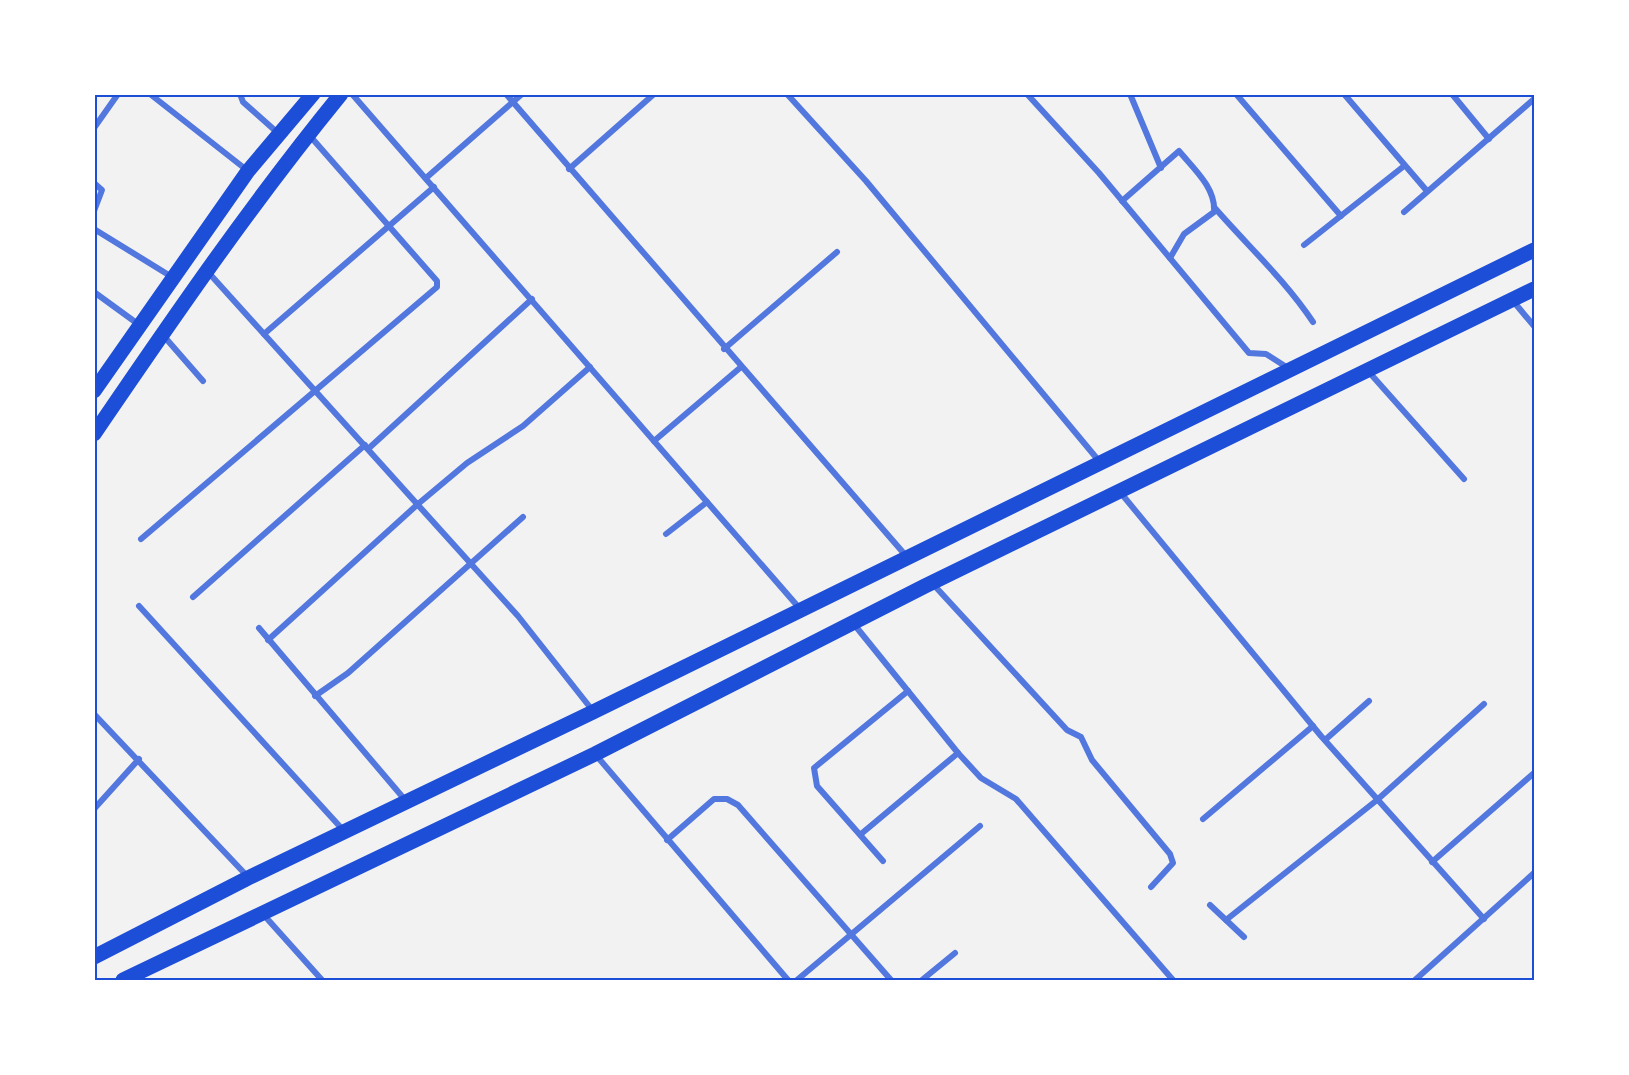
<svg xmlns="http://www.w3.org/2000/svg" width="1629" height="1075" viewBox="0 0 1629 1075" font-family="'Asap Condensed',sans-serif">
	<style>
		.lines { fill: none; stroke-linecap: round; stroke-linejoin: round }
		.minor { stroke: #5277de; stroke-width: 6 }
		.primary { stroke: #1d4ed8; stroke-width: 15 }
		.trunk { stroke: #1d4ed8; stroke-width: 15 }
		.neatline { fill: none; stroke: #1d4ed8; stroke-width: 2 }
	</style>
	<rect width="100%" height="100%" fill="#f2f2f2"/>
	<g class="lines">
		<g class="minor">
			<polyline points="150,94 248,171"/>
			<polyline points="240,94 243,102 279,134"/>
			<polyline points="352,94 801,610"/>
			<polyline points="506,94 907,557"/>
			<polyline points="787,94 866,181 1099,461"/>
			<polyline points="1027,94 1099,173 1249,353 1266,354 1288,368"/>
			<polyline points="1130,94 1161,168"/>
			<polyline points="1236,94 1341,216"/>
			<polyline points="1344,94 1427,191"/>
			<polyline points="1452,94 1489,139"/>
			<polyline points="94,128 118,94"/>
			<polyline points="569,169 654,94"/>
			<polyline points="426,178 522,94"/>
			<polyline points="94,183 102,190 94,211"/>
			<path d="M1122 201 1179 151C1194 169 1216 188 1214 212L1184 234 1170 258"/>
			<path d="M1214 207C1247 245 1285 280 1313 322"/>
			<polyline points="1404,212 1534,99"/>
			<polyline points="94,229 172,277"/>
			<polyline points="1304,245 1404,166"/>
			<polyline points="208,272 518,616 593,711"/>
			<polyline points="94,292 138,324"/>
			<polyline points="1513,301 1534,326"/>
			<polyline points="162,334 203,381"/>
			<polyline points="264,334 434,187"/>
			<polyline points="724,349 837,252"/>
			<polyline points="1368,371 1464,479"/>
			<polyline points="654,441 741,367"/>
			<polyline points="368,449 532,299"/>
			<polyline points="1120,492 1321,736 1484,919"/>
			<polyline points="666,534 707,502"/>
			<polyline points="141,539 437,287 437,281 310,136"/>
			<polyline points="932,583 1067,730 1081,737 1092,760 1170,854 1173,863 1151,887"/>
			<polyline points="193,597 365,445"/>
			<polyline points="139,606 344,831"/>
			<polyline points="853,623 958,753 981,778 1016,799 1173,980"/>
			<polyline points="259,628 406,801"/>
			<polyline points="268,640 418,504 467,463 523,426 590,367"/>
			<polyline points="315,696 348,673 523,517"/>
			<polyline points="94,714 248,877"/>
			<polyline points="1325,740 1369,701"/>
			<polyline points="595,754 788,980"/>
			<polyline points="94,809 139,759"/>
			<polyline points="1203,819 1313,726"/>
			<polyline points="861,834 958,753"/>
			<polyline points="667,840 714,799 727,799 738,805 891,980"/>
			<polyline points="883,861 817,786 814,768 908,691"/>
			<polyline points="1432,862 1534,773"/>
			<polyline points="1210,905 1244,937"/>
			<polyline points="262,913 322,980"/>
			<polyline points="1226,920 1377,800 1484,704"/>
			<polyline points="797,980 980,826"/>
			<polyline points="922,980 955,953"/>
			<polyline points="1415,980 1534,873"/>
		</g>
		<g class="primary">
			<polyline points="94,391 248,171 313,94"/>
			<path d="M94 434C173 318 252 203 341 94"/>
		</g>
		<g class="trunk">
			<polyline points="94,957 248,878 593,712 1534,250"/>
			<polyline points="123,980 595,754 925,586 1534,289"/>
		</g>
	</g>
	<rect width="1629" height="1075" fill="none" stroke="#ffffff" stroke-width="192"/>
	<rect x="96" y="96" width="1437" height="883" class="neatline"/>
</svg>
